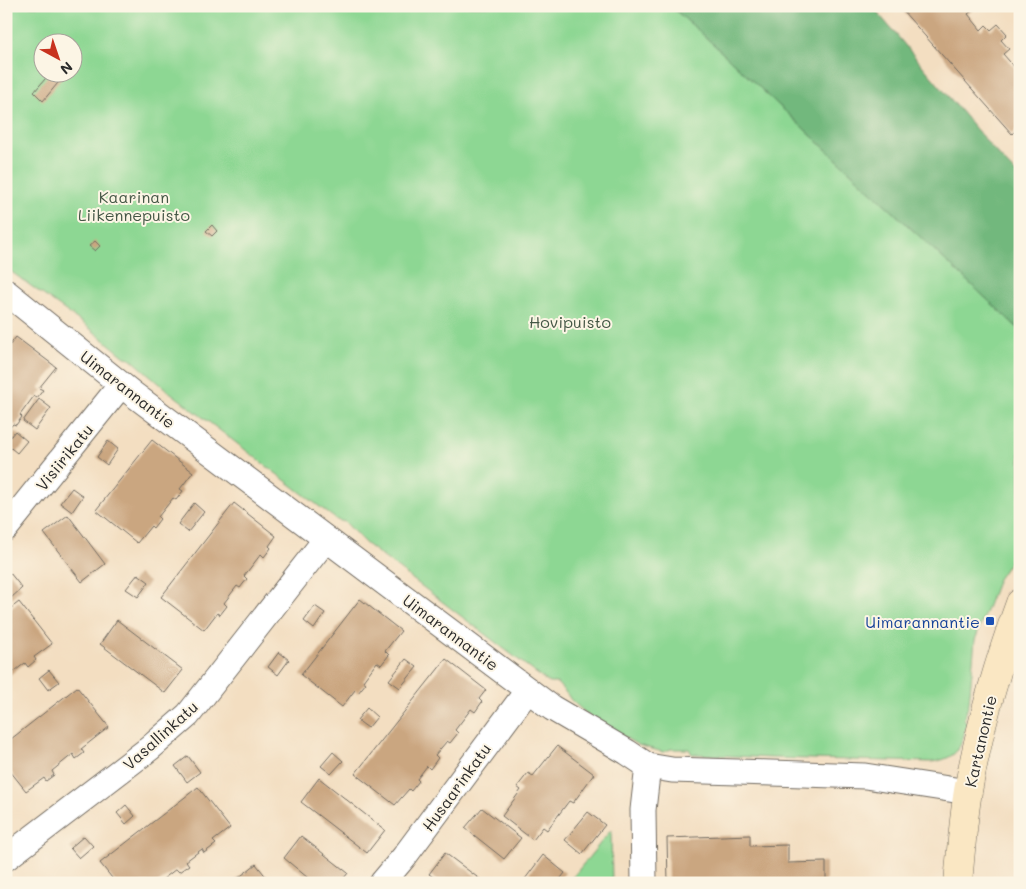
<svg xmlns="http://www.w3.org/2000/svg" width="1026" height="889" viewBox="0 0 1026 889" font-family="Mali,sans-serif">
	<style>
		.green { fill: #8dd793; stroke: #5c815f; fill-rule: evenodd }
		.forest { fill: #72b87d; stroke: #4e7254 }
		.building { fill: #caa680 }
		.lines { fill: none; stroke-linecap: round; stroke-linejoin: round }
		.street-casing { stroke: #716a60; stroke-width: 27 }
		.secondary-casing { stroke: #716a60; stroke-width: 29 }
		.street { stroke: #fff; stroke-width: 25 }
		.secondary { stroke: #fae7c3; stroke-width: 28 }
		.transit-dot { fill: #1a4fb4; stroke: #fcf5e5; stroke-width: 2 }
		.labels { text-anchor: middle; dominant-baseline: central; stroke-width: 4; stroke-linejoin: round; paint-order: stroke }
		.park-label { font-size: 16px; fill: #445645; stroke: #fcf5e5 }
		.street-label { font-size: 16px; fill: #2b2b2b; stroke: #fcf5e5 }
		.transit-label { font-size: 16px; fill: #164399; stroke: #fcf5e5; text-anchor: end }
	</style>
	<rect width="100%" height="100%" fill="#fcf5e5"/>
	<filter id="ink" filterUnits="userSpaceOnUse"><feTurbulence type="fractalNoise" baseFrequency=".02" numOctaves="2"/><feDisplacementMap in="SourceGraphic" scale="10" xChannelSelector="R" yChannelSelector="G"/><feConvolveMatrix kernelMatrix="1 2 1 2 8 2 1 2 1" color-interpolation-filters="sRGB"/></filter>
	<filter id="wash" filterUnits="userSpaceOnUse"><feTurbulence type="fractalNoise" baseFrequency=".0096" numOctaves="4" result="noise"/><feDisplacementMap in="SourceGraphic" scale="20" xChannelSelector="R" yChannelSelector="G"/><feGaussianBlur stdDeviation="1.12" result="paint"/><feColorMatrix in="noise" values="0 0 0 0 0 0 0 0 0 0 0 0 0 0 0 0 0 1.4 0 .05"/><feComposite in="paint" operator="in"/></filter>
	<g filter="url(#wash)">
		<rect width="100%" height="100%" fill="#f3dec1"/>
		<g class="green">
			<path d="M6 6H670L698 30 1020 330V544L1009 563 998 579 975 640 969 703 964 719 967 723C961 747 959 758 932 762L772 758 692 754 689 749H671L663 752 638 745 591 718 571 700 567 694 557 683H549L365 543 345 522 337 520 167 390 130 358 125 357 88 327 6 268ZM42 42H72V72H42Z"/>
			<polygon points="611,830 612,883 568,883"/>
		</g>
		<polygon class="forest" points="670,6 872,6 992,148 1020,178 1020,330 698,30"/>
		<g id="blocks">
			<g class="building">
				<polygon points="906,6 972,6 974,9 968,14 981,30 986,25 991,30 998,24 1007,34 1001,40 1009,49 1003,54 1017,70 1020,68 1020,126 1012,134 902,10"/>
				<polygon points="72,53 79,59 72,66"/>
				<polygon points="51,72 67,72 43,101 34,92"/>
				<polygon points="212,225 217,231 212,236 206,231"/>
				<polygon points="95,241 100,246 95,251 89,246"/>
				<polygon points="16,337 56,367 39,388 43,390 37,398 34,396 20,415 22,417 16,425 13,424 6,432 6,350"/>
				<polygon points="39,399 51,408 35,430 23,421"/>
				<polygon points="15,431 27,441 17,453 6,444 6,442"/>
				<polygon points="152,440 193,472 180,489 183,491 176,500 173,498 158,517 160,519 153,528 151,526 137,543 96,510"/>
				<polygon points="108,441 118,449 107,465 97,457"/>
				<polygon points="72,488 83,496 72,512 60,503"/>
				<polygon points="194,503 204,512 188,532 178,524"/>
				<polygon points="234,503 276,536 269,546 271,548 264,557 261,554 244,576 247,579 240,588 237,586 224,603 227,606 220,615 217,613 204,630 161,597"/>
				<polygon points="68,515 105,564 82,582 44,533"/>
				<polygon points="10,573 22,588 11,598 6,592 6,576"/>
				<polygon points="138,574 149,582 138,597 126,589"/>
				<polygon points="360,599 401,631 385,651 389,655 381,665 377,662 363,681 366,683 358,693 355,690 342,707 301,675"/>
				<polygon points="19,602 52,644 34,657 36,660 28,667 25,663 6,678 6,612"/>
				<polygon points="315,606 325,613 314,629 304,621"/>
				<polygon points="117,620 183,670 165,693 100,644"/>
				<polygon points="279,652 289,660 278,675 268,667"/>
				<polygon points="406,659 417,667 400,688 389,680"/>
				<polygon points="446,659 486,690 479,699 482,702 475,712 471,709 455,730 458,733 450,743 447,741 435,755 438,758 430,769 427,766 417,779 419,781 411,791 409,789 395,805 355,774"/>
				<polygon points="49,670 59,682 48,690 39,678"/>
				<polygon points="77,687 109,727 81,749 84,753 76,759 73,754 52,771 54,775 46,781 44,778 26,791 6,766 6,743"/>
				<polygon points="367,708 377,717 368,728 357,720"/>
				<polygon points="557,746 594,774 573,803 569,801 547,830 543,827 533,840 502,816 521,790 517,787 528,773 533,776"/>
				<polygon points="333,752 343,761 331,774 321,766"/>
				<polygon points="188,756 200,772 187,782 175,766"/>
				<polygon points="319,778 385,830 367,853 301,802"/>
				<polygon points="198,787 230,828 213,841 216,844 204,853 202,849 186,861 189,865 179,872 176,869 158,883 116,883 100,863"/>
				<polygon points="126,805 135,816 126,824 117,813"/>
				<polygon points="482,808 521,838 504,859 465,828"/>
				<polygon points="588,812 605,825 582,854 565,840"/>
				<polygon points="750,835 750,846 788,845 788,863 826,862 826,883 668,883 667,838"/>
				<polygon points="84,836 93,846 79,858 70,848"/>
				<polygon points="301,836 348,873 340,883 314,883 284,858"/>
				<polygon points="445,853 485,883 441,883 429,874"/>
				<polygon points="543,855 565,873 557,883 522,883"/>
				<polygon points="256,864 271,883 232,883"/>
			</g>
		</g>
	</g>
	<g filter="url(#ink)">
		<use href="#blocks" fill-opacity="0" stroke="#716a60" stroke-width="1"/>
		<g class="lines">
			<defs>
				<g id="street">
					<polyline points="6,292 133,394 552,708 627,752 648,766 672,770 865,776 968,792"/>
					<polyline points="6,528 121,385"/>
					<polyline points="6,858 150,748 188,715 326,539"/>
					<polyline points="382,883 404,857 528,690"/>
					<polyline points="644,883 643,810 648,766"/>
				</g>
				<path id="secondary" d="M958 883C961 852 963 821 968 791 979 729 998 663 1020 603"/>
			</defs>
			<use href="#street" class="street-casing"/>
			<use href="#secondary" class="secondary-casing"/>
			<use href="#street" class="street"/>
			<use href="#secondary" class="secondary"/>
		</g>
	</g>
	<rect class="transit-dot" x="985" y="616" width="10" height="10" rx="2.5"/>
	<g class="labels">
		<g class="park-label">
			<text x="134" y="196">Kaarinan<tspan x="134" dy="18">Liikennepuisto</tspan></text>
			<text x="570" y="321">Hovipuisto</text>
		</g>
		<g class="street-label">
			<text transform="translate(128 389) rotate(38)">Uimarannantie</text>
			<text transform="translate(64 457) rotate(-51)">Visiirikatu</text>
			<text transform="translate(451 632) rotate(37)">Uimarannantie</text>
			<text transform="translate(160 735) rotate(-42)">Vasallinkatu</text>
			<text transform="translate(980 741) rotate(-77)">Kartanontie</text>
			<text transform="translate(456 787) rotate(-54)">Husaarinkatu</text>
		</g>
		<g class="transit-label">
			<text x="980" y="621">Uimarannantie</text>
		</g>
	</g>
	<rect width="1026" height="889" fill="none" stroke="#fcf5e5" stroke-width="25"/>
	<g transform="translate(58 58) rotate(140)"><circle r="24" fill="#fcf5e5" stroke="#a8a49b"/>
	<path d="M0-4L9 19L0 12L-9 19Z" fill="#c8321e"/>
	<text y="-8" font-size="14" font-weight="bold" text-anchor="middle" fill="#2b2b2b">N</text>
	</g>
</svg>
